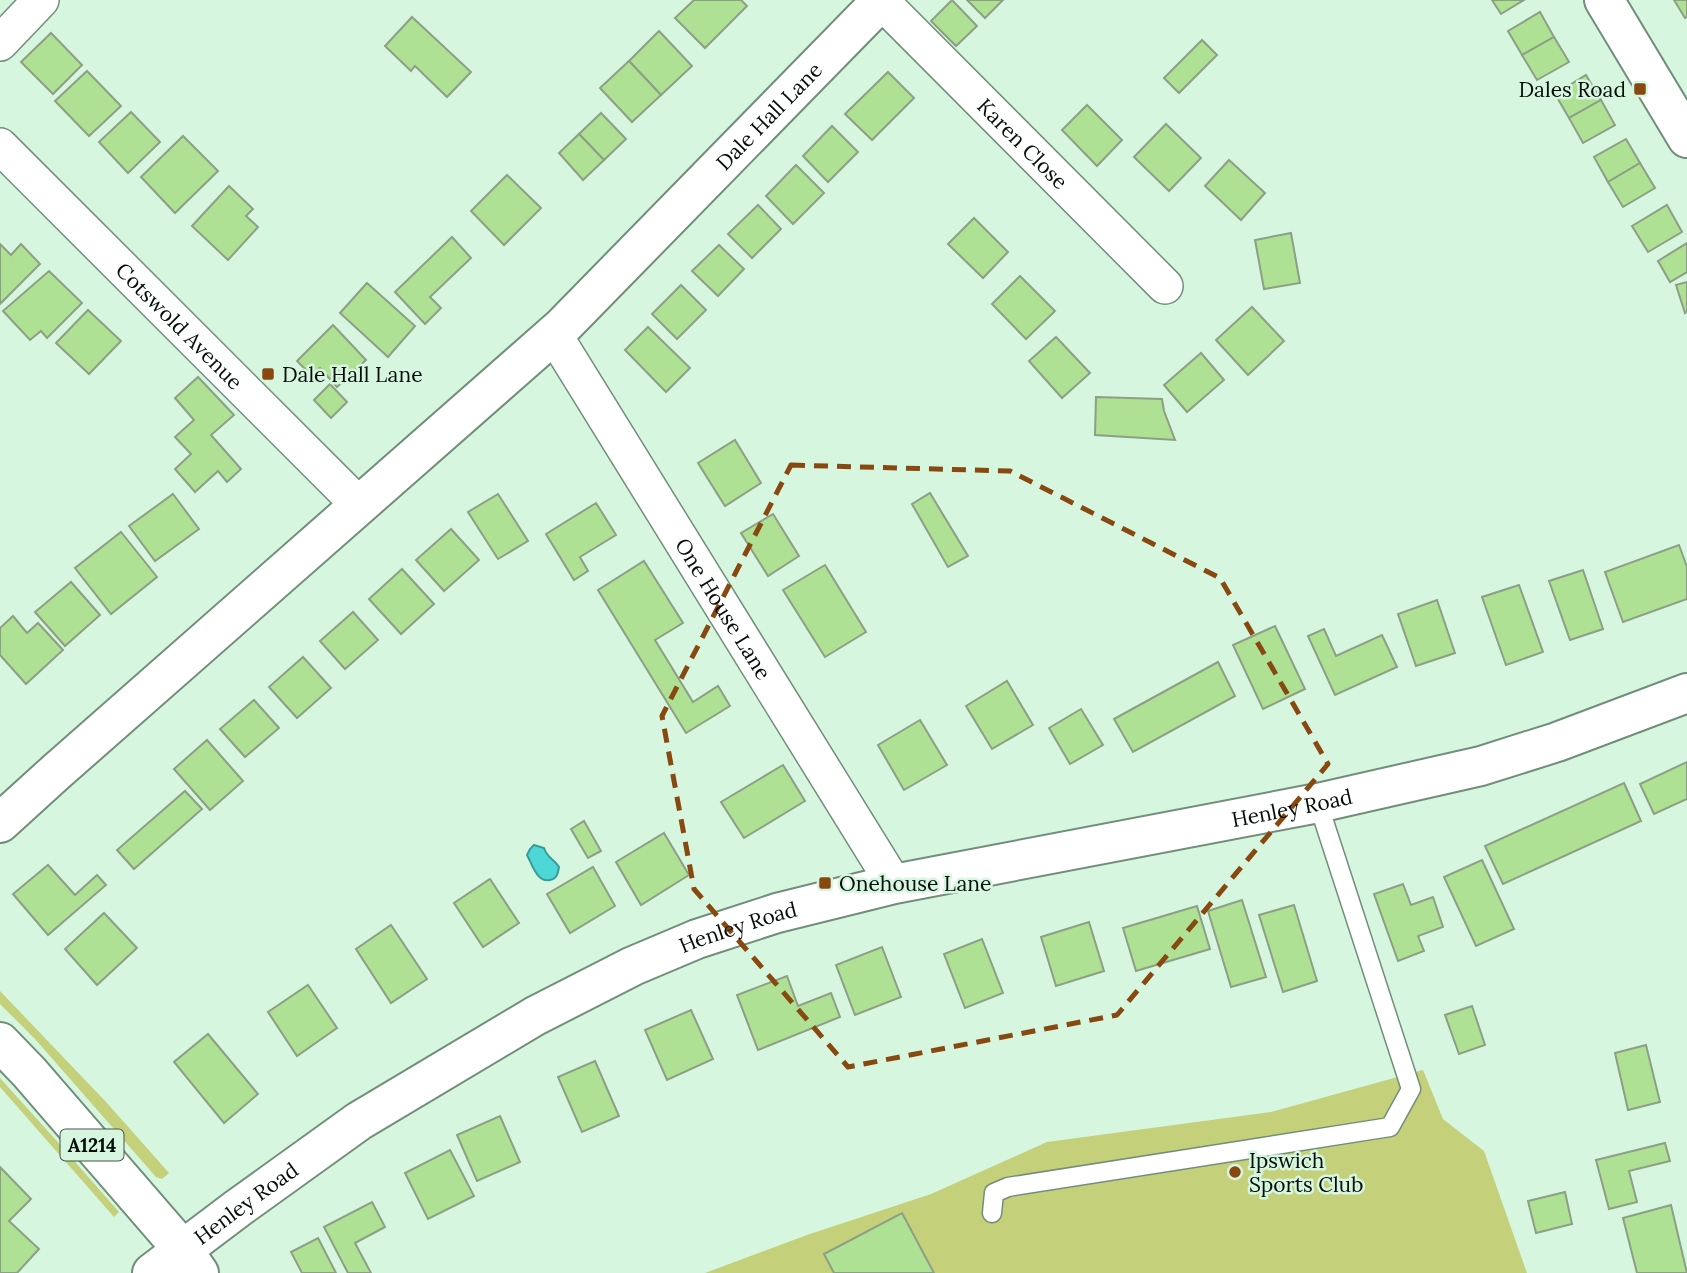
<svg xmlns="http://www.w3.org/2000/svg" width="1687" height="1273" viewBox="0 0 1687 1273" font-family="Lora,serif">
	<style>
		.green { fill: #c4d07a }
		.water { fill: #4dd7d6; stroke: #379b98; stroke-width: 2 }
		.building { fill: #aee193; stroke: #8d9f85; stroke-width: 2 }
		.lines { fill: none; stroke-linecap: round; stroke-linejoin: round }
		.service-casing { stroke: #728e7b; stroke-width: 21 }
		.minor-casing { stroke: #728e7b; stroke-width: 38 }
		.tertiary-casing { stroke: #728e7b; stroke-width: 42 }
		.primary-casing { stroke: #728e7b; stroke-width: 42 }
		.service { stroke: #fff; stroke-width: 18 }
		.minor { stroke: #fff; stroke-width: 35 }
		.tertiary { stroke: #fff; stroke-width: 38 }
		.primary { stroke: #fff; stroke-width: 38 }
		.marked { fill: none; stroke: #884910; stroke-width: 5; stroke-dasharray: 14 9; stroke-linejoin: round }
		.poi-dot { fill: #884910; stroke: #d7f6e0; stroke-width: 2.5 }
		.labels { text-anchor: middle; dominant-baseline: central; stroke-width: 5; stroke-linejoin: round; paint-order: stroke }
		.shield { fill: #d7f6e0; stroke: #445449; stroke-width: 2 }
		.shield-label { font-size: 19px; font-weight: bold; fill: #050e08 }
		.poi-label { font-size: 21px; fill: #050e08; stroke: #d7f6e0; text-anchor: start }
		.street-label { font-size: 21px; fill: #050e08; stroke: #d7f6e0 }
	</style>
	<rect width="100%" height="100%" fill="#d7f6e0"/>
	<g class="green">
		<polygon points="0,991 107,1103 169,1173 162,1179 156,1177 35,1039 0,1004"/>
		<polygon points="1423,1070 1443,1119 1484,1151 1527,1273 705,1273 807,1235 931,1194 1047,1142 1271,1112"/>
		<polygon points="0,1078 55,1139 119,1212 114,1217 0,1087"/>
	</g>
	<path class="water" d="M534 845 544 848C547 858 554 859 559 867 558 873 557 879 550 880 537 883 532 864 527 855L530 849Z"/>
	<g class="building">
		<polygon points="694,0 741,0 747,6 705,48 675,18"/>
		<polygon points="952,0 977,26 956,46 931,21"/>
		<polygon points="967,0 1003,0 985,18"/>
		<polygon points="1492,0 1524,0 1501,14"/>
		<polygon points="1674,0 1687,0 1687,17 1685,18"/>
		<polygon points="1540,12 1554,37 1522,55 1508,31"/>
		<polygon points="412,17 471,72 447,97 415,66 411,71 385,46"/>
		<polygon points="659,31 692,66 661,95 629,61"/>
		<polygon points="51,33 82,65 53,94 21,62"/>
		<polygon points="1554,37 1569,62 1537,80 1522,55"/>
		<polygon points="1202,40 1217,55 1179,93 1164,78"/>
		<polygon points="629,61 661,95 632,122 600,88"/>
		<polygon points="87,71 121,106 89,136 55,101"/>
		<polygon points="888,72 914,98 872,140 845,114"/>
		<polygon points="1586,75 1601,100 1569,118 1555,94"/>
		<polygon points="1601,100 1615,125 1583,143 1569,118"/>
		<polygon points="1087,105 1122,140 1097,166 1062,130"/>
		<polygon points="131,112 160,142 128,173 99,142"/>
		<polygon points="601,113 626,139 604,160 579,134"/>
		<polygon points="1166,124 1201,158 1169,191 1134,157"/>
		<polygon points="832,126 858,152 828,182 803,156"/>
		<polygon points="579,134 604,160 583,180 559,153"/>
		<polygon points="183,136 218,171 175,213 141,177"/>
		<polygon points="1626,139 1640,163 1608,182 1594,157"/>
		<polygon points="1229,160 1265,193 1241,220 1205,186"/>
		<polygon points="1640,163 1655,188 1623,207 1608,182"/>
		<polygon points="796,165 824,193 793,224 766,196"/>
		<polygon points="507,175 541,208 504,245 471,211"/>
		<polygon points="229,186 253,209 246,216 258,227 228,260 192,226"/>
		<polygon points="758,205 781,229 752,258 728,234"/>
		<polygon points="1667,205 1682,232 1648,252 1632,226"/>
		<polygon points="974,218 1008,252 983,278 948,244"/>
		<polygon points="1291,233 1300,283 1264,289 1255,240"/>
		<polygon points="452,237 471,258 430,297 441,308 425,324 395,292"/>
		<polygon points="1687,243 1687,272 1670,282 1658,261"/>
		<polygon points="0,244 11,255 21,244 40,264 0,304"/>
		<polygon points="719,245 744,269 718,296 692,271"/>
		<polygon points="49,271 82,303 47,338 41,331 30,340 3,311"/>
		<polygon points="1020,276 1055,311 1026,339 992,304"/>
		<polygon points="1687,282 1687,312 1685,313 1676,285"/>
		<polygon points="367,283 415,326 388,357 340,313"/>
		<polygon points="681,285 706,310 677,339 652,314"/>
		<polygon points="1252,307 1284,341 1248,375 1216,340"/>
		<polygon points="88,310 121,341 89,374 56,343"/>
		<polygon points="333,325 366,360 337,387 320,368 312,376 297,361"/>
		<polygon points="648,327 690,368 666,392 625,350"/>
		<polygon points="1056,337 1090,373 1062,398 1029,361"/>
		<polygon points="1201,353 1224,380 1187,412 1164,385"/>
		<polygon points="198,377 234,415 211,435 241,469 227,482 218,471 195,492 175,469 191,454 175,437 194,420 175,398"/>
		<polygon points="330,384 347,402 331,418 314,400"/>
		<polygon points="1096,397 1162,399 1164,411 1175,440 1095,435"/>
		<polygon points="735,440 761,483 725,506 698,463"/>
		<polygon points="930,493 968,556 948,567 912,504"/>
		<polygon points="173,494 199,529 155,561 129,526"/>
		<polygon points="498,494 528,541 498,559 468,512"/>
		<polygon points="596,503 616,535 580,557 588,571 574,580 546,534"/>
		<polygon points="773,514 799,556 768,576 741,533"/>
		<polygon points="451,529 479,560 444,591 416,560"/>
		<polygon points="121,532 157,577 111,614 75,568"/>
		<polygon points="1679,545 1687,567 1687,599 1623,622 1605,572"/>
		<polygon points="644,561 683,623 655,640 693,702 718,686 730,706 686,733 598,590"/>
		<polygon points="825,565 866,632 825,657 783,590"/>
		<polygon points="402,569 434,604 401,634 369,599"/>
		<polygon points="1583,570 1603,629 1570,640 1549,581"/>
		<polygon points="71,582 100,615 65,646 35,612"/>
		<polygon points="1519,585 1543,652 1506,665 1482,597"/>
		<polygon points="1437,600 1455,653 1416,666 1398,614"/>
		<polygon points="353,612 378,640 345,669 320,641"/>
		<polygon points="13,616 27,633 38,623 63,650 26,684 0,655 0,628"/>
		<polygon points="1275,626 1305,689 1263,709 1233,645"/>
		<polygon points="1324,629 1336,656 1382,635 1397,667 1335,695 1308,636"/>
		<polygon points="303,657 331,688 297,718 269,687"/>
		<polygon points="1218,662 1235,696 1133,752 1114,719"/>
		<polygon points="1007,681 1033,725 992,749 966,706"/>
		<polygon points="254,700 279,728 245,757 220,729"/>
		<polygon points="1081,709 1103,745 1070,764 1049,728"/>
		<polygon points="920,720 947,765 904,790 878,745"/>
		<polygon points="207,740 243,781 210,810 174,769"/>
		<polygon points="1687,762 1687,799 1654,814 1640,784"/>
		<polygon points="783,765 805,801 744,838 721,802"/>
		<polygon points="1624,783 1641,821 1503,884 1485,846"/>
		<polygon points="185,791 202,809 134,869 117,850"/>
		<polygon points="584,821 601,851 588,858 571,829"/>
		<polygon points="664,833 689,875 641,905 616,862"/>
		<polygon points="1482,860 1514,929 1476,946 1444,877"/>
		<polygon points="48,865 75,895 97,875 106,885 48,935 13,894"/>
		<polygon points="593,867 615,906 570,933 547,894"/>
		<polygon points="490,879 519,923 483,947 454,903"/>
		<polygon points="1403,884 1411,905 1433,897 1443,927 1418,936 1424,951 1398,961 1374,894"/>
		<polygon points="1242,900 1266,977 1231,987 1208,911"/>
		<polygon points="1294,905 1317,981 1283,992 1259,915"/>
		<polygon points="1197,906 1210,949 1136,971 1123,928"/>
		<polygon points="104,913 137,948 97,985 65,949"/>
		<polygon points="1089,922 1104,971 1056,986 1041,937"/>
		<polygon points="391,925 427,979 391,1003 356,949"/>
		<polygon points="982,939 1003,993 965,1008 944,954"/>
		<polygon points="882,947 901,997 855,1015 836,965"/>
		<polygon points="787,976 798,1006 831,993 840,1017 758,1050 737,995"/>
		<polygon points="308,985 337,1028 297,1056 268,1012"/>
		<polygon points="1472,1006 1485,1045 1459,1054 1445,1015"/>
		<polygon points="691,1010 713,1059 667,1080 645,1030"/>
		<polygon points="208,1034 258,1094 224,1123 174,1062"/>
		<polygon points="1646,1045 1660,1102 1628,1110 1615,1053"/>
		<polygon points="595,1061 619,1116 582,1132 558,1077"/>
		<polygon points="500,1116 520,1162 477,1181 457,1135"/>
		<polygon points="1665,1143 1670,1161 1629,1171 1637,1202 1609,1209 1596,1160"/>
		<polygon points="450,1150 474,1196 428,1219 405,1173"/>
		<polygon points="0,1167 31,1199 9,1221 39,1249 17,1273 0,1273"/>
		<polygon points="1565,1192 1572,1224 1536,1233 1528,1201"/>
		<polygon points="372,1202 385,1227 355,1243 371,1273 348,1273 324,1227"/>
		<polygon points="1671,1205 1687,1273 1637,1273 1623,1218"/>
		<polygon points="902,1213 934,1273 834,1273 824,1254"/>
		<polygon points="318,1238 336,1273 302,1273 291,1252"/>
	</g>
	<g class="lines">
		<defs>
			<polyline id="service" points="992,1213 994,1193 1008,1187 1390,1127 1411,1089 1318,803"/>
			<g id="minor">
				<path id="s1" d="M881 1 1165 286"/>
				<polyline points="0,43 41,0"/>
				<path id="s2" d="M0 146 359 505"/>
				<path id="s3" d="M553 333 894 884"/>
			</g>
			<g id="tertiary">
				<polyline points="1604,0 1687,138"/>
				<path id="s4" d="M0 823 56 772 562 327 882 0"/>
				<path id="s5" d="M152 1273 238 1208 359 1121 535 1016 633 966 697 939 777 913 894 884 1318 803 1481 766 1557 742 1687 693"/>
			</g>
			<polyline id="primary" points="0,1042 29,1072 183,1250 199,1273"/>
		</defs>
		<use href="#service" class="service-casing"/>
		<use href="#minor" class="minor-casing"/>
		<use href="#tertiary" class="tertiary-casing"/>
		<use href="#primary" class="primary-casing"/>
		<use href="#service" class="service"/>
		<use href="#minor" class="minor"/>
		<use href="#tertiary" class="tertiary"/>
		<use href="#primary" class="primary"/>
	</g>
	<path class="marked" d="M791 465 1010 471 1220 578 1328 764 1117 1015 848 1067 694 889 662 716Z"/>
	<g class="poi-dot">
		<rect x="1633" y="82" width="14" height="14" rx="3.5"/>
		<rect x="261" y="367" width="14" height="14" rx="3.5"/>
		<rect x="818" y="876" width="14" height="14" rx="3.5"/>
		<circle cx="1235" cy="1172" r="7"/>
	</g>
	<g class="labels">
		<rect class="shield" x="60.5" y="1129.5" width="63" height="31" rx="5"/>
		<g class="shield-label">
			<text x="92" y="1145">A1214</text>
		</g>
		<g class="poi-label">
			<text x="1626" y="89" text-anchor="end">Dales Road</text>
			<text x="282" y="374">Dale Hall Lane</text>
			<text x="839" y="883">Onehouse Lane</text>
			<text x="1249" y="1160">Ipswich<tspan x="1249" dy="24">Sports Club</tspan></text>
		</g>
		<g class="street-label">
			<text stroke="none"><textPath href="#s4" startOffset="1045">Dale Hall Lane</textPath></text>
			<text stroke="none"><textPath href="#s1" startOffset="201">Karen Close</textPath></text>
			<text stroke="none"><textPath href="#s2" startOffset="254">Cotswold Avenue</textPath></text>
			<text stroke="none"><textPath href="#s3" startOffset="324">One House Lane</textPath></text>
			<text stroke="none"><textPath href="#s5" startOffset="1251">Henley Road</textPath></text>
			<text stroke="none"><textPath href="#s5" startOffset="684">Henley Road</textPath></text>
			<text stroke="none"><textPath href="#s5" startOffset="117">Henley Road</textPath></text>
		</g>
	</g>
</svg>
